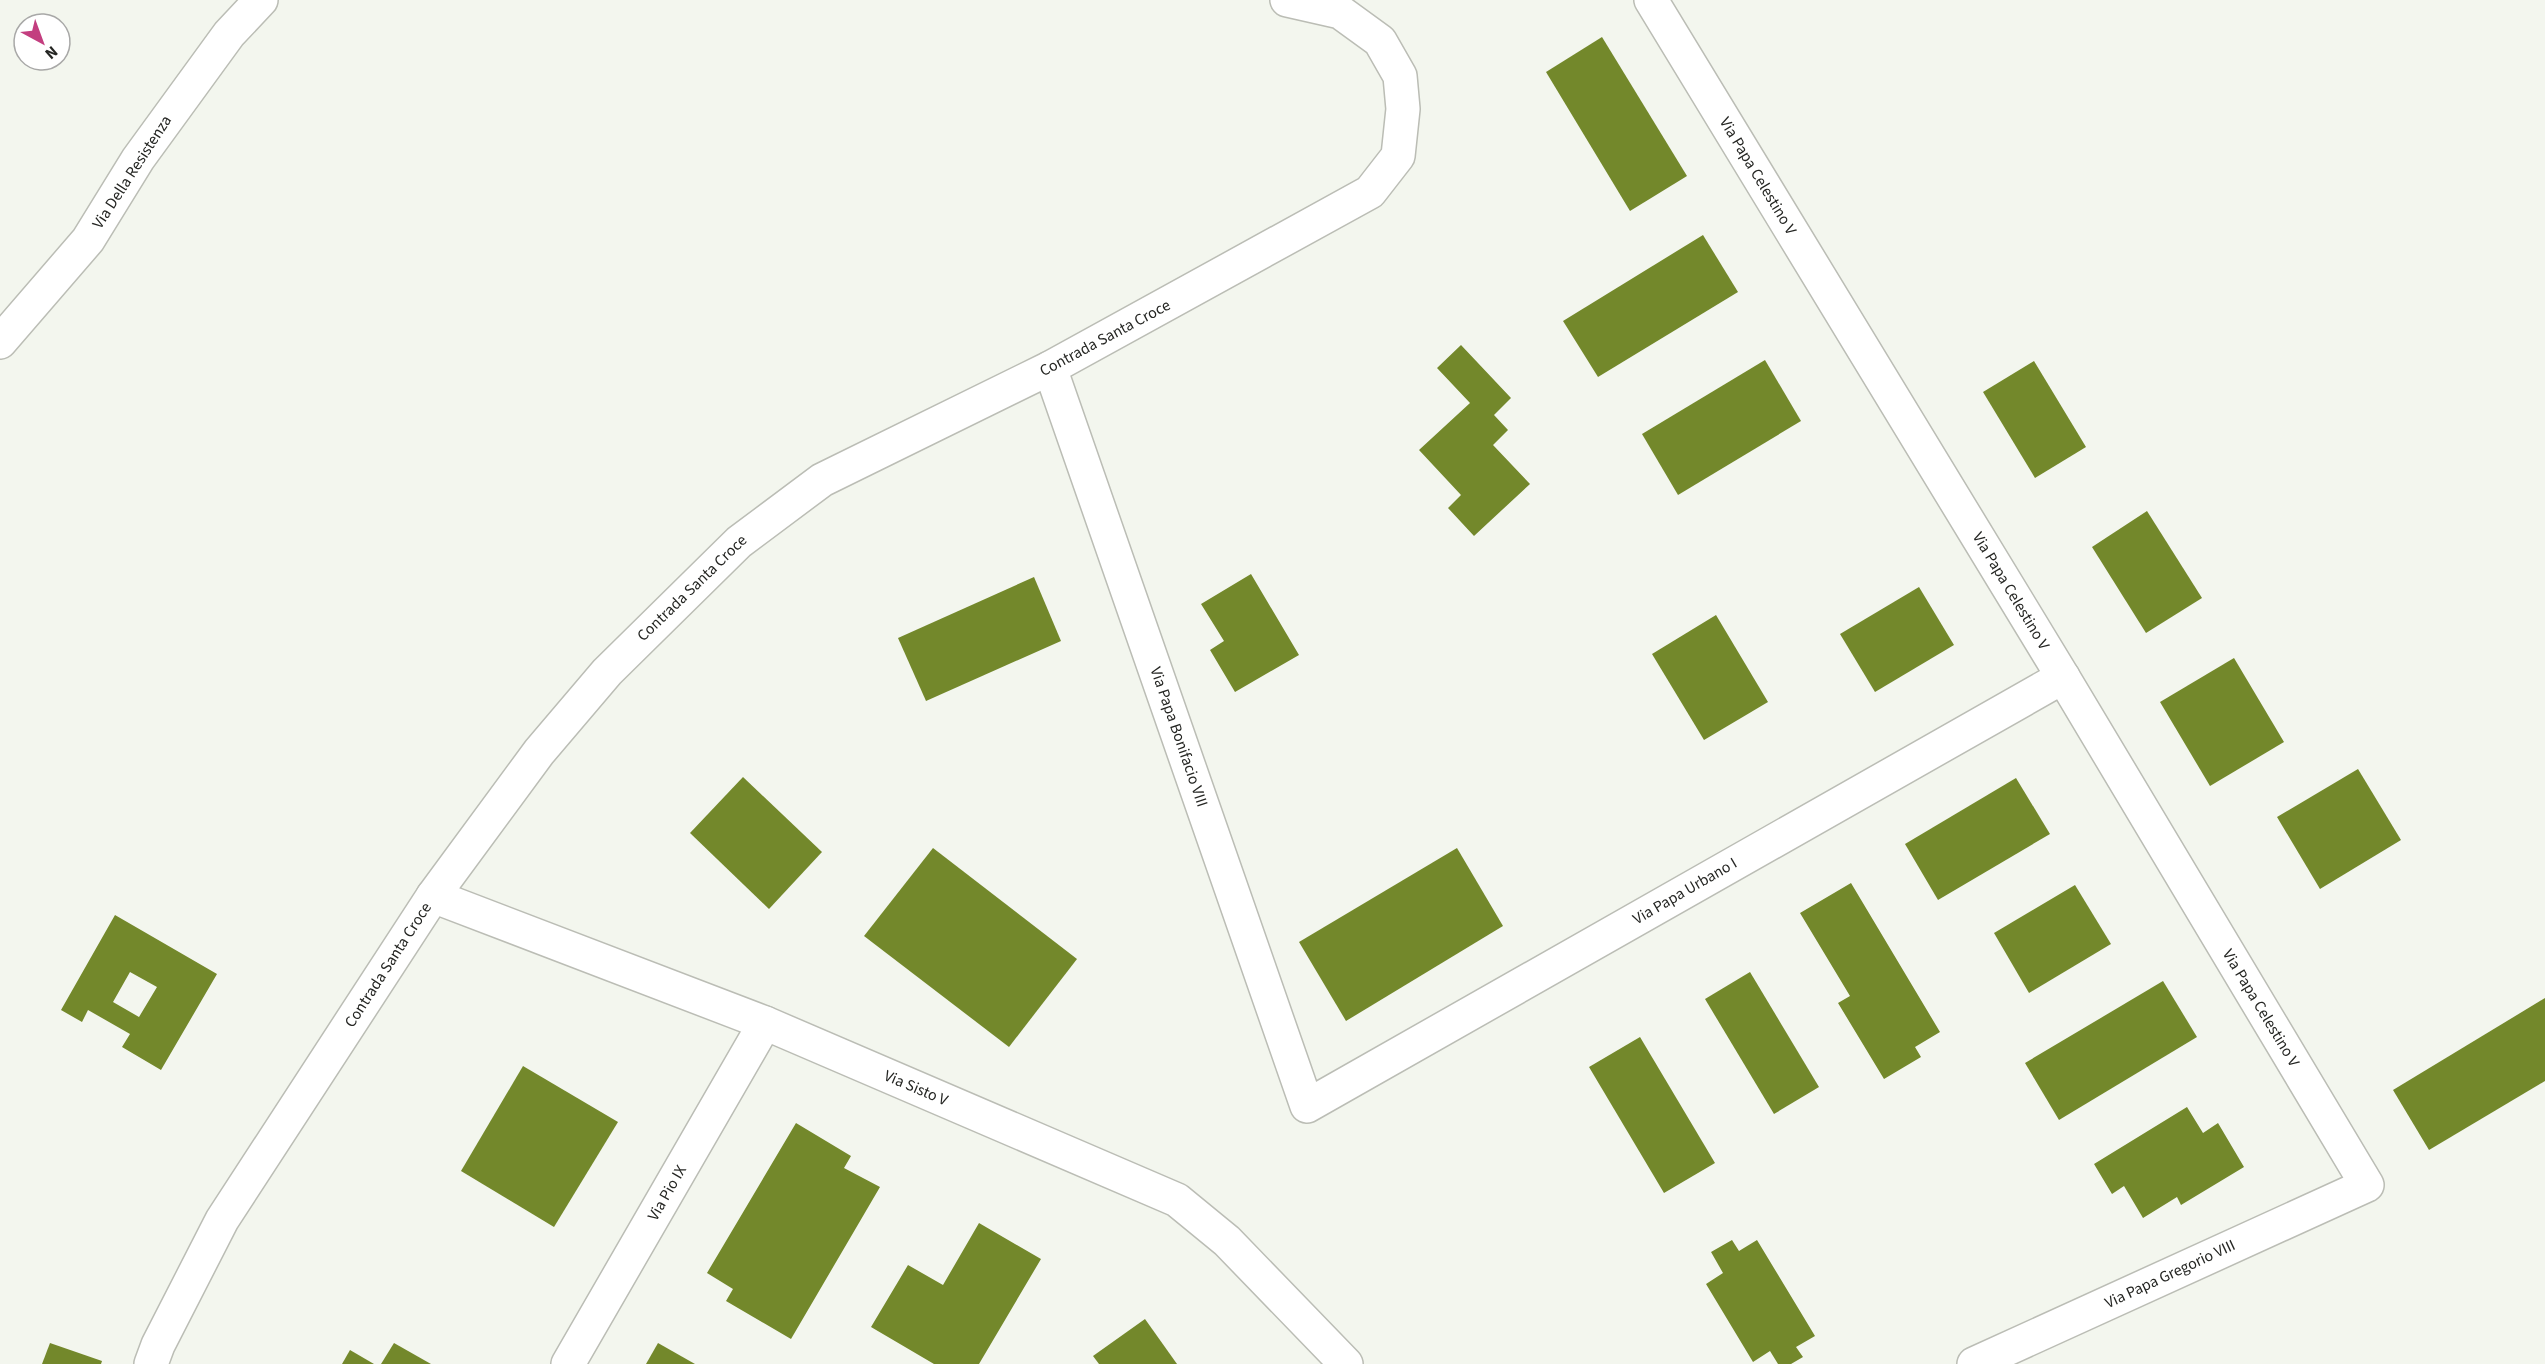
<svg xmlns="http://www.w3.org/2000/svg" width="2545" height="1364" viewBox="0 0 2545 1364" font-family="'Source Sans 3',sans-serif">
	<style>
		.building { fill: #73882b; fill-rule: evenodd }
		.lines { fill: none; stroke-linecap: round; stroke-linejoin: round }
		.street-casing { stroke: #bbbdb5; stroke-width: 36 }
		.secondary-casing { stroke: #bbbdb5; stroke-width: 36 }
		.street { stroke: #fff; stroke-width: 33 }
		.secondary { stroke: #fff; stroke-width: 33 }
		.labels { text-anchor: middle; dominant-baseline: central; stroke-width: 5; stroke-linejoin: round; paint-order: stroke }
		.street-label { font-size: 16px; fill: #252623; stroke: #fff }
	</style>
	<rect width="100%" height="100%" fill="#f3f6ee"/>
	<g class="building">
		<polygon points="1602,37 1687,176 1630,211 1546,72"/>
		<polygon points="1703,235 1738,292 1598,377 1563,321"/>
		<polygon points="1461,345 1511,398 1494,415 1508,430 1493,445 1530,484 1474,536 1448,508 1461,495 1419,450 1470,403 1437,368"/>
		<polygon points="1765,360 1801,421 1678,495 1642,434"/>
		<polygon points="2034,361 2086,447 2035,478 1983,392"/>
		<polygon points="2147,511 2202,598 2146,633 2092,547"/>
		<polygon points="1251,574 1299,655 1235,692 1210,650 1224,641 1201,604"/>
		<polygon points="1034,577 1061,641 926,701 898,638"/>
		<polygon points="1919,587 1954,645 1875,692 1840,634"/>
		<polygon points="1716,615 1768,702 1704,740 1652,654"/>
		<polygon points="2234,658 2284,742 2210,786 2160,702"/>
		<polygon points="2358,769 2401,840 2320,889 2277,817"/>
		<polygon points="743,777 822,852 769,909 690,833"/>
		<polygon points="2016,778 2050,834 1938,900 1905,844"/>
		<polygon points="933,848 1077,959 1009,1047 864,936"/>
		<polygon points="1457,848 1503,926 1346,1021 1299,942"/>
		<polygon points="1851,883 1940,1032 1915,1047 1921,1057 1884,1079 1838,1003 1850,996 1800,913"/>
		<polygon points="2075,885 2111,944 2029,993 1994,933"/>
		<path d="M115 915 217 974 161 1070 122 1047 130 1034 88 1010 82 1022 61 1010ZM130 972 157 987 139 1017 113 1002Z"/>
		<polygon points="1750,972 1819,1087 1774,1114 1705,999"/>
		<polygon points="2163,981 2197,1037 2059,1120 2025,1063"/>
		<polygon points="2545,998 2545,1081 2429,1150 2393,1090"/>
		<polygon points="1640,1037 1715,1163 1664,1193 1589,1067"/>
		<polygon points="523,1066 618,1122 554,1227 461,1171"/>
		<polygon points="2187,1107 2203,1133 2218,1123 2244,1167 2181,1205 2177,1197 2143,1218 2124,1186 2112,1194 2094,1164"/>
		<polygon points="796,1123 851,1156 844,1168 880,1187 791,1339 726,1301 733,1289 707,1273"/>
		<polygon points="979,1223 1041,1259 979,1364 934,1364 871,1327 908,1265 943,1285"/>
		<polygon points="1732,1240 1739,1251 1757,1240 1815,1336 1796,1347 1803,1357 1791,1364 1778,1364 1770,1351 1753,1362 1706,1284 1723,1273 1711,1252"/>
		<polygon points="1145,1319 1177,1364 1099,1364 1093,1356"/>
		<polygon points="50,1343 102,1361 101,1364 42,1364"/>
		<polygon points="394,1343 431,1364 381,1364"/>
		<polygon points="658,1343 695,1364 646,1364"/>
		<polygon points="350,1350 374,1364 342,1364"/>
	</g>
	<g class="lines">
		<defs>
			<g id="street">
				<polyline points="1651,0 2063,677 2367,1185 1974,1364"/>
				<polyline points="0,342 88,240 138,159 229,34 261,0"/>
				<polyline points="1050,368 1307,1106 2063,677"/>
				<polyline points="433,896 765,1023 1177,1200 1227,1241 1346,1364"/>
				<polyline points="568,1364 765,1023"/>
			</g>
			<polyline id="secondary" points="151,1364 158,1345 222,1220 433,896 539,752 607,672 739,542 822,480 1050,368 1370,192 1398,156 1403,109 1400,76 1380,41 1340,12 1287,0"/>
		</defs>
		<use href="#street" class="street-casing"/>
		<use href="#secondary" class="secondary-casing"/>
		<use href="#street" class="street"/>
		<use href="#secondary" class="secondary"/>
	</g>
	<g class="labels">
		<g class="street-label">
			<text transform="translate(132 172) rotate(-57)">Via Della Resistenza</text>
			<text transform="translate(1758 176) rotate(59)">Via Papa Celestino V</text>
			<text transform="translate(1105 338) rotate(-28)">Contrada Santa Croce</text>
			<text transform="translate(692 588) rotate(-44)">Contrada Santa Croce</text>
			<text transform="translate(2011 591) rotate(59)">Via Papa Celestino V</text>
			<text transform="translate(1179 737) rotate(71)">Via Papa Bonifacio VIII</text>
			<text transform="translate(1685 891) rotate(-30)">Via Papa Urbano I</text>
			<text transform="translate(388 965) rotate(-57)">Contrada Santa Croce</text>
			<text transform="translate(2261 1008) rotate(59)">Via Papa Celestino V</text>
			<text transform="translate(916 1088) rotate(23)">Via Sisto V</text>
			<text transform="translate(667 1193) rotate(-60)">Via Pio IX</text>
			<text transform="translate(2170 1274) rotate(-25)">Via Papa Gregorio VIII</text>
		</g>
	</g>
	<g transform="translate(42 42) rotate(139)"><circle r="28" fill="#ffffff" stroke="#a8a8a7" stroke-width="1.5"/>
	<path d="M0-4.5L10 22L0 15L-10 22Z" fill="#c33e7f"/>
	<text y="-9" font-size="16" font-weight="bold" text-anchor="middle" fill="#252623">N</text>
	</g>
</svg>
